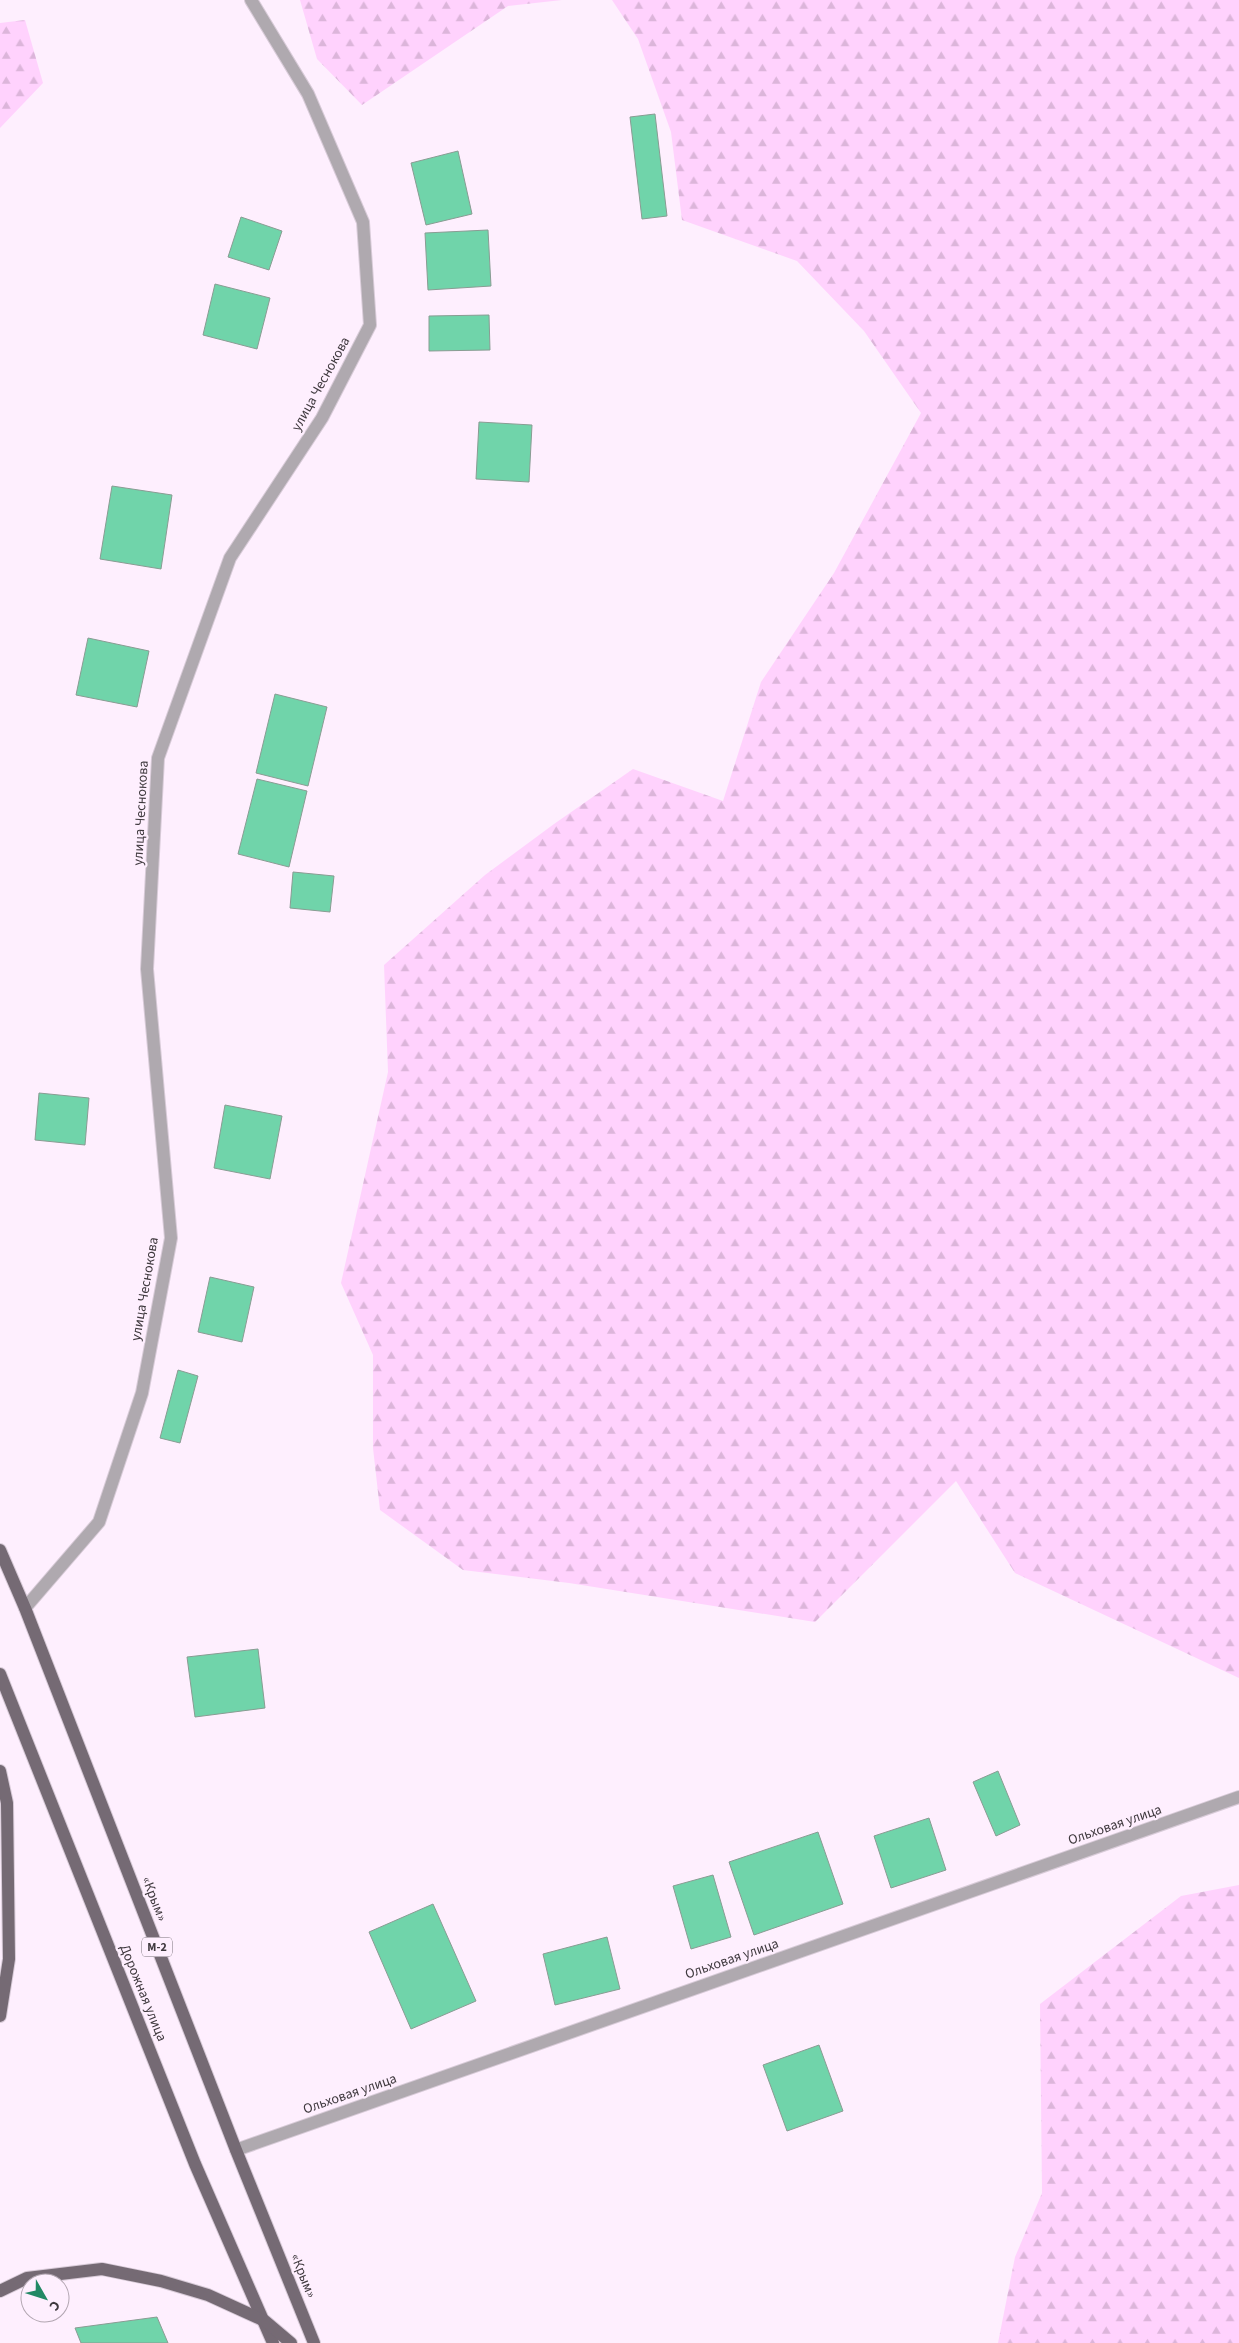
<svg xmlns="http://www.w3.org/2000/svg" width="1239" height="2343" viewBox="0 0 1239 2343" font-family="'Source Sans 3',sans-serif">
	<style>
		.forest { fill: url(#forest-firs) }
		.building { fill: #70d4aa; stroke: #899c93 }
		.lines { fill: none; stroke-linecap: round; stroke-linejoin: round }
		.minor-casing { stroke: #d8cbd8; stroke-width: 14 }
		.major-casing { stroke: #d8cbd8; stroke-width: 14 }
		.minor { stroke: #afa9af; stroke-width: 12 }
		.major { stroke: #756a74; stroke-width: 12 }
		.labels { text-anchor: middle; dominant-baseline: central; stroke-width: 4.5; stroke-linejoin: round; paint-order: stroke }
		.shield { fill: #feeffe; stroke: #787078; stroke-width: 1 }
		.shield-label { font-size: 12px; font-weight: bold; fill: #3f393e }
		.street-label { font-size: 14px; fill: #3f393e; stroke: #feeffe }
	</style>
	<defs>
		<pattern id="forest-firs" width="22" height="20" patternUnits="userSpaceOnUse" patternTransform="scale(1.25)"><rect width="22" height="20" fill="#ffd2fd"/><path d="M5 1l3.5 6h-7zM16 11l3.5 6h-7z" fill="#dcb5da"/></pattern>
	</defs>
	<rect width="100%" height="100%" fill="#feeffe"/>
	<g class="forest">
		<polygon points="300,0 562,0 508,6 362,105 317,59"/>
		<polygon points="612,0 1239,0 1239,1678 1015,1573 956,1481 815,1622 569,1583 463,1570 380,1510 373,1448 373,1355 341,1283 388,1072 384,965 485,875 554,824 633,769 723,801 761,682 834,573 921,413 864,331 797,261 682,220 671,132 638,39"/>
		<polygon points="25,20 43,83 0,128 0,23"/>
		<polygon points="1239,1885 1239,2343 998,2343 1015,2257 1042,2193 1040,2004 1181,1896"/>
	</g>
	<g class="building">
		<polygon points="655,114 667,216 642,219 630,117"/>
		<polygon points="458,151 472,214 426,225 411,163"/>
		<polygon points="241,217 282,231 269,270 228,257"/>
		<polygon points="488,230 491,286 428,290 425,233"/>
		<polygon points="215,284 270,298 257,349 203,335"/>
		<polygon points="489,315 490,350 429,351 429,316"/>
		<polygon points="479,422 532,425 529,482 476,479"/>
		<polygon points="112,486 172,495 161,569 100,559"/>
		<polygon points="88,638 149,651 137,707 76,695"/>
		<polygon points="275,694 327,707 308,786 256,773"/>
		<polygon points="257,779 307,791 289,867 238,854"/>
		<polygon points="293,872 334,876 330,912 290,908"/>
		<polygon points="39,1093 89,1098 85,1145 35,1140"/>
		<polygon points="225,1105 282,1116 270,1179 214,1168"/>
		<polygon points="210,1277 254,1287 242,1342 198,1332"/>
		<polygon points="178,1370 198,1376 180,1443 160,1438"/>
		<polygon points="258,1649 265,1708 195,1717 187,1657"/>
		<polygon points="998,1771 1020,1825 996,1836 973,1782"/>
		<polygon points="929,1818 946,1870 891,1888 874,1836"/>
		<polygon points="818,1832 843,1904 754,1935 729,1862"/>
		<polygon points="713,1875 731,1937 691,1949 673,1886"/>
		<polygon points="433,1904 476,2001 411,2029 369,1932"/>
		<polygon points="607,1937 620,1989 555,2005 543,1954"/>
		<polygon points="819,2045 843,2111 787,2131 763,2065"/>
		<polygon points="157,2317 168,2343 81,2343 75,2328"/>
	</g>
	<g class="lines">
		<defs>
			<g id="minor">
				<polyline points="25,1608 99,1522 142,1393 171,1238 147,969 158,758 230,558 322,418 370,325 363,222 308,94 251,0"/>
				<polyline points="236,2150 1239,1797"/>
			</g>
			<g id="major">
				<polyline points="0,1550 25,1608 236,2150 314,2343"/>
				<polyline points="0,1674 195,2164 273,2343"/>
				<polyline points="0,1771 7,1803 9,1959 0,2016"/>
				<polyline points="0,2291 27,2278 102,2269 161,2281 208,2295 265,2321 291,2343"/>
			</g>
		</defs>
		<use href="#minor" class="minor-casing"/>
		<use href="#major" class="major-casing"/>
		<use href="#minor" class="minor"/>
		<use href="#major" class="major"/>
	</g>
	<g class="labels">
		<rect class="shield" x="142" y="1937.5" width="30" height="19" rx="4"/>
		<g class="shield-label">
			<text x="157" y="1947">М-2</text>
		</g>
		<g class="street-label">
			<text transform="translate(321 384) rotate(-61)">улица Чеснокова</text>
			<text transform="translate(141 813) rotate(-87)">улица Чеснокова</text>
			<text transform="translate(145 1289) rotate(-80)">улица Чеснокова</text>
			<text transform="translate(1115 1825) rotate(-19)">Ольховая улица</text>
			<text transform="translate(154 1899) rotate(69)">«Крым»</text>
			<text transform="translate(732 1959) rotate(-19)">Ольховая улица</text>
			<text transform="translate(143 1993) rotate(68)">Дорожная улица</text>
			<text transform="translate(350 2094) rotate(-19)">Ольховая улица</text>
			<text transform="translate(303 2276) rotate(68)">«Крым»</text>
		</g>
	</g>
	<g transform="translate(45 2298) rotate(129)"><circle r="24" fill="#feeffe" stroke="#b2a6b1"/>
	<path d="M0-4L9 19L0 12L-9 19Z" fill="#228965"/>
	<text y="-8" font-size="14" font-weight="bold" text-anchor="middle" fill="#3f393e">С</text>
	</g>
</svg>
